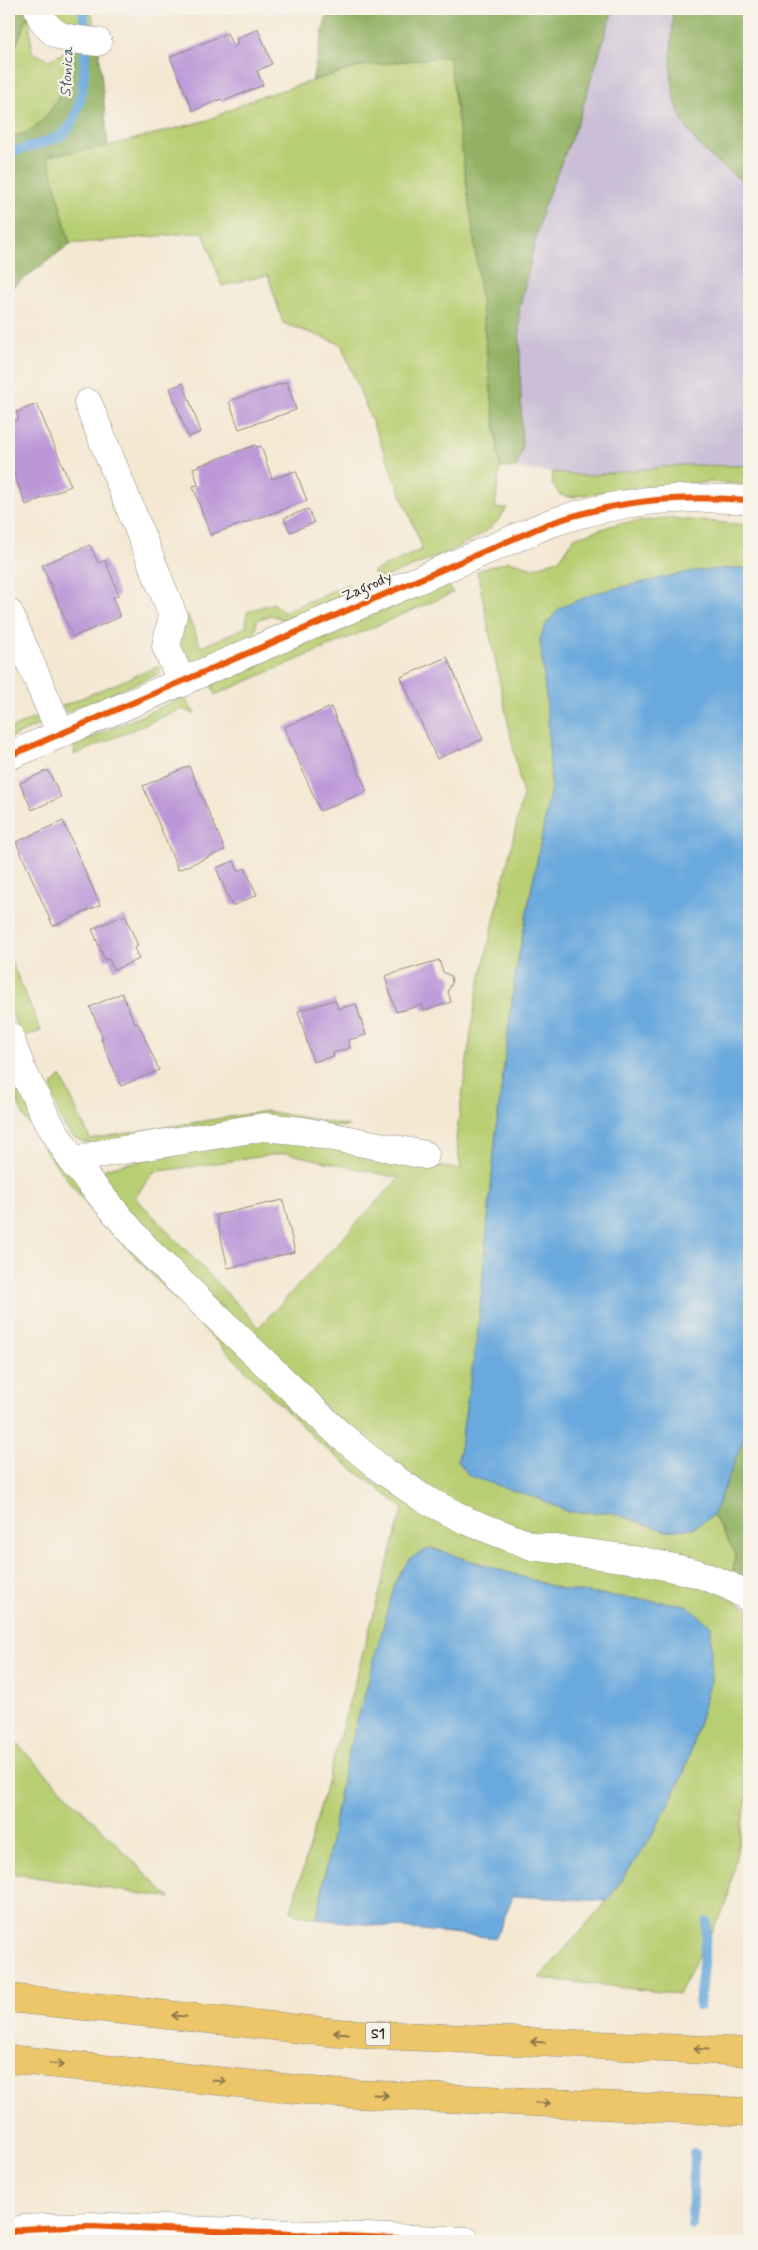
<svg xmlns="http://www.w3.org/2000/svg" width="758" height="2250" viewBox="0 0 758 2250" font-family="Mynerve,sans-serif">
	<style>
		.industrial { fill: #cabfd6 }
		.green { fill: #b8ce72; stroke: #727c4e; fill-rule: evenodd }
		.forest { fill: #92b164; stroke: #5e6e48 }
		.water { fill: #6ba9dd; stroke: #4b6a84 }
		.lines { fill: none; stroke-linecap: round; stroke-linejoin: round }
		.stream { stroke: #6ba9dd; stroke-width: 10 }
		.building { fill: #bb97d8 }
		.minor-casing { stroke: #908a7f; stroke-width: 29 }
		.highway-casing { stroke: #908a7f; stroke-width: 29 }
		.minor { stroke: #fff; stroke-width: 28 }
		.highway { stroke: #ecc669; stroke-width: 28 }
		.cycleway-casing { stroke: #f7f3e8; stroke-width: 9 }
		.cycleway { stroke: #e8590c; stroke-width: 6 }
		.oneway { stroke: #8c784a }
		.labels { text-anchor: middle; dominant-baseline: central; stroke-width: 4.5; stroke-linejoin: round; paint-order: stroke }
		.shield { fill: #f7f3e8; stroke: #686764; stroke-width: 1 }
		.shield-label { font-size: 14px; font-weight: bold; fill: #2b2b2b }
		.street-label { font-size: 15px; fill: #2b2b2b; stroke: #f7f3e8 }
		.water-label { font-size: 16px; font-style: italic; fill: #415769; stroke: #f7f3e8 }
	</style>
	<rect width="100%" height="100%" fill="#f7f3e8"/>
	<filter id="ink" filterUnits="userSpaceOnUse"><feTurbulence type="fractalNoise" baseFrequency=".02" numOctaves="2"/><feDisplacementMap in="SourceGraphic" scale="10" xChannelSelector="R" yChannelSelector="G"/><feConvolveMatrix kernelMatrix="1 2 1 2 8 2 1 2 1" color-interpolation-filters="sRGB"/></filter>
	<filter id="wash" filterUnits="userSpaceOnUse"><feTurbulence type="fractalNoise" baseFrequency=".0096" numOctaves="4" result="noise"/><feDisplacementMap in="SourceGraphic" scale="20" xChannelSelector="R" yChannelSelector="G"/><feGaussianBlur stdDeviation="1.12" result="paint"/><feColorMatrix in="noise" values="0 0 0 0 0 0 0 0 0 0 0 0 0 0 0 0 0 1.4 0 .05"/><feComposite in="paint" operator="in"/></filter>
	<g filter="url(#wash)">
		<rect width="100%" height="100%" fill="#f4e8d3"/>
		<polygon class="industrial" points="613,9 673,9 671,86 702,148 749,186 749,466 682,465 584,476 516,468 522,450 519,310 543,208 579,119"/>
		<g class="green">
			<polygon points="46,9 90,9 97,33 70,30"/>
			<path d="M29 14 32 52 49 60 72 49C67 80 58 111 30 130 24 134 16 136 9 138V57L12 55Z"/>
			<path d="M449 56 473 230 500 468 495 508H507C503 513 500 519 495 524 473 545 413 566 383 578L372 572 423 549 341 344 283 323 268 275 222 286 203 232 70 244 47 156 108 146 208 120 256 98 362 66Z"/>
			<polygon points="682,465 749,466 749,485 711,482 637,487 570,497 560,495 552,484 553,472 584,476"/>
			<path d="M667 518 749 525V568H737L548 719 551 788 515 975 496 1132 478 1331 458 1461 569 1512H610L666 1531 693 1528 713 1515 736 1554 731 1580 569 1544 445 1506 369 1450 110 1198 100 1174 107 1168 230 1141 263 1137 461 1170 456 1138 476 998 523 796 477 571 509 561 534 568 560 559 574 538 617 524ZM286 1153 399 1178 259 1327 135 1197 154 1172Z"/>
			<polygon points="447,583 453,593 215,695 211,684"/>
			<path d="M348 584 344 596 285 620 271 615 257 620 255 634 195 662H190C175 652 184 629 187 614L201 647 246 627 247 612 273 603 283 612Z"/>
			<polygon points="159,666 160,673 66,713 62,706"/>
			<polygon points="184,697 195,714 181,709 74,755 75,745"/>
			<polygon points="39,716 41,724 9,738 9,729"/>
			<polygon points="9,956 41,1031 21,1037 9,1006"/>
			<polygon points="9,1059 34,1118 414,1500 700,1582 749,1609 749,1787 727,1903 678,1994 539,1978 607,1901 652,1836 684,1773 711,1680 686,1605 564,1590 431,1548 343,1774 317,1919 291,1912 403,1508 319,1443 196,1321 93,1212 49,1156 24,1117 9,1083"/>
			<path d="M61 1076 90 1139 267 1111 349 1126 95 1144C63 1142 57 1113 52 1086Z"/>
			<polygon points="9,1736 170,1898 9,1873"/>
		</g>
		<g class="forest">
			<polygon points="9,9 28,9 29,14 11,55 9,57"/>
			<polygon points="328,9 613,9 579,119 543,208 519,310 522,450 516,468 500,468 473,230 449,56 362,66 312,80"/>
			<path d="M673 9H749V186C734 174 714 162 701 147 662 104 672 62 673 9Z"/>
			<path d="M72 49 99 50 108 146 48 156 70 244 9 290V138C16 136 24 134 30 130 58 111 67 80 72 49Z"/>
			<polygon points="749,1426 749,1591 731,1580 736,1554 713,1515"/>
		</g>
		<g class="water">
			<polygon points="737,568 749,568 749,1426 713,1515 693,1528 666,1531 610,1512 569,1512 542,1500 469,1476 458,1461 478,1331 496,1132 515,975 551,788 548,719 540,639 546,624 560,608 595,593 693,571"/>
			<polygon points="430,1548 564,1590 686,1605 711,1626 711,1680 684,1773 652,1836 607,1901 513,1896 496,1938 317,1919 343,1774 395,1583 409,1559"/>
		</g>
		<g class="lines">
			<g class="stream">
				<path d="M9 153C21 149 54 141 63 134 87 115 88 37 83 9"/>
				<polyline points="699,2006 707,1922"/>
				<polyline points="692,2225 694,2153"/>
			</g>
		</g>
		<g id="blocks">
			<g class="building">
				<polygon points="258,29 272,64 257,71 263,85 222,102 221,99 193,111 170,57 227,33 233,47 238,44 236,39"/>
				<polygon points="287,382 296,410 239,429 229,401"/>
				<polygon points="183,383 201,432 188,437 170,388"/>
				<polygon points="37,404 71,486 26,505 9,461 9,424 19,419 16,412"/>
				<polygon points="255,445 256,447 261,446 272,479 296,471 307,501 210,535 193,486 198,485 193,468"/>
				<polygon points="308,509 314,523 290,532 284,518"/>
				<polygon points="90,545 98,563 105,560 119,595 113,598 120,617 73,637 42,565"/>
				<polygon points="447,657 483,739 437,759 401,677"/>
				<polygon points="331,707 367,791 320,811 284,727"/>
				<polygon points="189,766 225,850 178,870 143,786"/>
				<polygon points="48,770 61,797 32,810 20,783"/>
				<polygon points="63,821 100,905 53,926 16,842"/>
				<polygon points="234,861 238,871 245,868 257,895 232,906 216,868"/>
				<polygon points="125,915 138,946 134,948 139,959 114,970 109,959 105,960 92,929"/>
				<polygon points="439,960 443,972 451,976 452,983 448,991 451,1002 424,1011 422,1005 396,1012 385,976"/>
				<polygon points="122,993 135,1024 138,1023 159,1070 121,1086 101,1039 103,1038 90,1007"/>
				<polygon points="335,1000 338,1009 356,1004 366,1035 348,1040 350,1048 333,1053 334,1056 313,1062 298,1011"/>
				<polygon points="283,1200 295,1252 228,1268 216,1215"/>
			</g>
		</g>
	</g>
	<g filter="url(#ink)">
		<use href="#blocks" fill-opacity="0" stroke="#908a7f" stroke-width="1"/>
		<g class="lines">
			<defs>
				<g id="minor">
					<path d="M38 9C49 40 69 39 98 42"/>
					<polyline points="88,403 173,615 166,646 182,683"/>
					<polyline points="9,613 61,734"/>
					<path d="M9 756 548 524C618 500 675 495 749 500"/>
					<polyline points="9,1036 22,1070 48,1121 75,1165 149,1252 338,1433 381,1469 421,1497 467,1521 532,1546 638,1560 696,1573 730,1586 749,1598"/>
					<polyline points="75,1165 89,1157 104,1153 264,1127 303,1131 425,1155"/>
					<polyline points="9,2233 23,2229 88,2226 466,2241"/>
				</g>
				<g id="highway">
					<polyline points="9,1998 338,2033 749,2052"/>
					<polyline points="9,2059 333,2093 749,2112"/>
				</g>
			</defs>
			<use href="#minor" class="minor-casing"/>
			<use href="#highway" class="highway-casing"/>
			<use href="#minor" class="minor"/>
			<use href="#highway" class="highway"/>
			<defs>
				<g id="cycleway">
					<path d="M9 756 548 524C618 500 675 495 749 500"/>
					<polyline points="9,2233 23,2229 88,2226 466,2241"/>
				</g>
			</defs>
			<use href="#cycleway" class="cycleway-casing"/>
			<use href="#cycleway" class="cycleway"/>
		</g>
		<defs><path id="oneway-shaft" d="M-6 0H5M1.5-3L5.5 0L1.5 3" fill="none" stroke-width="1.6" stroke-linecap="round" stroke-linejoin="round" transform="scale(1.25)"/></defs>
		<g class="oneway">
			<use href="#oneway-shaft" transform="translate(179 2016) rotate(-174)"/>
			<use href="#oneway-shaft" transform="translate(341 2033) rotate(-176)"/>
			<use href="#oneway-shaft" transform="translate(538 2042) rotate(-177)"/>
			<use href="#oneway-shaft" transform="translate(701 2049) rotate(-177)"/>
			<use href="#oneway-shaft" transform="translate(57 2064) rotate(6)"/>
			<use href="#oneway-shaft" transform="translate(219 2081) rotate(6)"/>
			<use href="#oneway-shaft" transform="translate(381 2095) rotate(3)"/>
			<use href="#oneway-shaft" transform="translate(543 2103) rotate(3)"/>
		</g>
	</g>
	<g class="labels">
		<rect class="shield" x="365.5" y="2022.5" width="25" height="23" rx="4"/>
		<g class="shield-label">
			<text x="378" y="2034">S1</text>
		</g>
		<g class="street-label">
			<text transform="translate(367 587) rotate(-24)">Zagrody</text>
		</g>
		<g class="water-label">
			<text transform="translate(67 72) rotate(-87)">Słonica</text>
		</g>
	</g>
	<rect width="758" height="2250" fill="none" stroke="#f7f3e8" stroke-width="30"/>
</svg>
